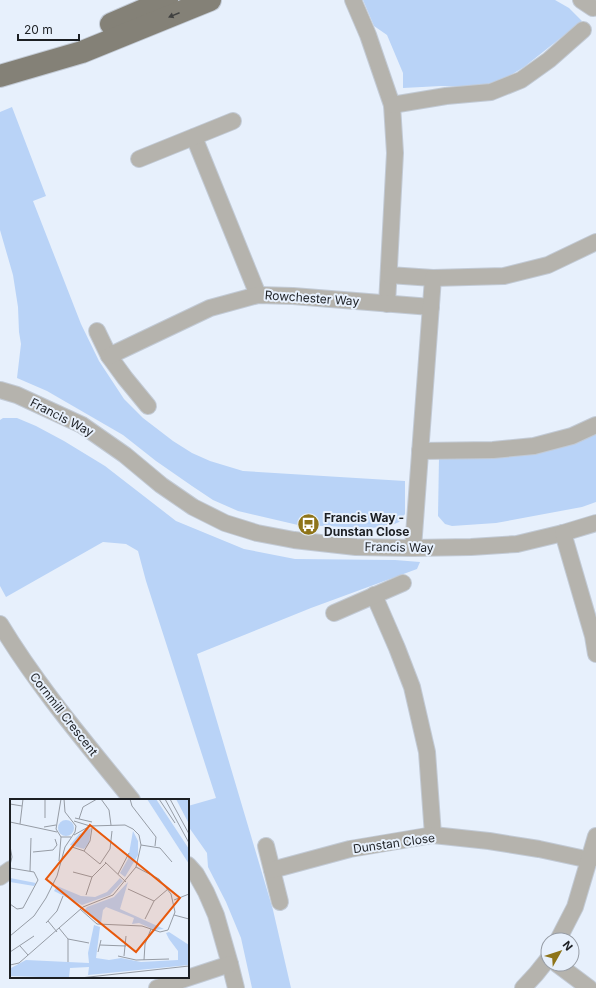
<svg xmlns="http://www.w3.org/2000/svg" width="596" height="988" viewBox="0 0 596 988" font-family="Inter,sans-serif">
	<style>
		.green { fill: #b9d3f7 }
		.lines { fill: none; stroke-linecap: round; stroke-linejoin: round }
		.street-casing { stroke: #c2cad5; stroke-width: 18 }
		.primary-casing { stroke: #c2cad5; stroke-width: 24 }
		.street { stroke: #b5b3ad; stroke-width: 16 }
		.primary { stroke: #848177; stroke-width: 22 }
		.oneway { fill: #404140 }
		.labels { text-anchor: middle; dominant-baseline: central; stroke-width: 4; stroke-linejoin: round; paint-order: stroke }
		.street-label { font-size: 12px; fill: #1c1f23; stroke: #e7f0fc }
		.poi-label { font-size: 12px; font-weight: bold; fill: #1c1f23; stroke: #e7f0fc; text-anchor: start }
		.inset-road { fill: none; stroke: #969ca5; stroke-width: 1 }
		.view { fill: #e8590c; fill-opacity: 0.15; stroke: #e8590c; stroke-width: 2 }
		.inset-edge { fill: none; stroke: #1c1f23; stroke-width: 2 }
	</style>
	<rect width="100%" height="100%" fill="#e7f0fc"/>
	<g class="green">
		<polygon points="363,0 555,0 569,8 582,21 524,67 506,78 491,84 471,87 441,86 403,88 403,73 387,35 374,26"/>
		<polygon points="12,107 46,196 33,201 81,324 99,361 124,399 143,418 173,441 192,453 210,461 243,471 405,481 405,514 399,522 390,526 371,528 298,525 238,511 213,500 192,486 156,461 123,435 47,391 17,378 21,344 19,332 18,307 13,275 0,230 0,112"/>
		<polygon points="3,418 17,418 36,426 64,441 105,466 176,521 244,549 295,559 395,560 420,562 417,569 311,608 197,654 273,910 291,988 252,988 241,938 226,902 208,867 207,853 188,826 188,806 216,798 146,581 138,551 126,544 103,542 6,597 0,586 0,420"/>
		<polygon points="596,432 596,502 582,507 496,523 452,526 445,524 438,516 439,457"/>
	</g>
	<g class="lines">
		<defs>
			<g id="street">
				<polyline points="353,0 368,35 392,105 395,153 387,304"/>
				<polyline points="581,0 593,8"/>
				<polyline points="392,105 446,96 491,92 521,80 549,60 583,30"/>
				<polyline points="194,137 258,295"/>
				<polyline points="139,159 233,121"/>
				<polyline points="389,275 433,278 504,276 548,265 596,242"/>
				<polyline points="97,331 109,356 125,378 148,406"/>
				<polyline points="109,356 210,308 258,295 293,296 431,307"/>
				<polyline points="0,390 17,395 82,425 125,455 161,485 193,507 225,523 257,533 294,540 356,547 413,548 471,547 517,544 563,533 596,523"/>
				<polyline points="420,451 493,450 534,446 572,436 596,425"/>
				<polyline points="563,533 593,636 596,654"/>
				<polyline points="413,548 433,278"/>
				<polyline points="374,595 397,648 412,687 427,752 433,835"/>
				<polyline points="334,613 403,583"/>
				<path d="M0 624C38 687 86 743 132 800"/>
				<polyline points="266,846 280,902"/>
				<polyline points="188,865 196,874 206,892 216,915 230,964 236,988"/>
				<polyline points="272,870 350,849 433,835 489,841 539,849 590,860"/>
				<polyline points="0,877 11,869"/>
				<polyline points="558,940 575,907 596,836"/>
				<polyline points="557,964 589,988"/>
				<polyline points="157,988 230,964"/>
				<polyline points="523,988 536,974 548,959"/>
			</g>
			<g id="primary">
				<polyline points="111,24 167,0"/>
				<polyline points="0,76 82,52 210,0"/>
			</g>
		</defs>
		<use href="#street" class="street-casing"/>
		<use href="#primary" class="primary-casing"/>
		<use href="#street" class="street"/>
		<use href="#primary" class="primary"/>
	</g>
	<defs><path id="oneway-solid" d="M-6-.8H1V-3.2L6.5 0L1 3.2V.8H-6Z"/></defs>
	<use class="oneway" href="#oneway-solid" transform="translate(174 15) rotate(158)"/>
	<defs>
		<symbol id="bus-disc" viewBox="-11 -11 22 22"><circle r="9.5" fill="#8e7419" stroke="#e7f0fc"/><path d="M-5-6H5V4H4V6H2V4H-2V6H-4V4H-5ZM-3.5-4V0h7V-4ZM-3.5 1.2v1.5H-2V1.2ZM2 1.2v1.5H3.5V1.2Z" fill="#fff"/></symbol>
	</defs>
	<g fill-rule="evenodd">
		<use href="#bus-disc" x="296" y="512" width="25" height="25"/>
	</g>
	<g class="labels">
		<g class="street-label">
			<text transform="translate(312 298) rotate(4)">Rowchester Way</text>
			<text transform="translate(62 417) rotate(27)">Francis Way</text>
			<text transform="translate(399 547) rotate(1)">Francis Way</text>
			<text transform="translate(64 714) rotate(52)">Cornmill Crescent</text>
			<text transform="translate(394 843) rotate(-8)">Dunstan Close</text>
		</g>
		<g class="poi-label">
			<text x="324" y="517">Francis Way -<tspan x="324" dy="14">Dunstan Close</tspan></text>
		</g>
	</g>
	<g transform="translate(10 799)">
		<rect width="179" height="179" fill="#e7f0fc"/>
		<path d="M137 0H146L179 50V65ZM166 0H179V25ZM48 29a8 8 0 1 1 16 0a8 8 0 1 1-16 0ZM81 29 79 44 74 50 60 46 69 35ZM123 32 128 42V56L115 78 110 74 118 60ZM0 79 26 84 24 87 0 83ZM110 79 113 82 100 96 72 106 44 92 47 87 71 97 85 98 97 93ZM118 83 110 110 154 130 145 131 129 124 122 125 124 119 96 108 93 111 91 124 74 112 77 108 104 98ZM84 126 90 128 86 159 99 161 111 159 131 163 168 161V152L159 140 156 134 159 133 179 146V166L78 176 79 168 60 169 59 179 0 177 1 169 16 161 79 164 78 154Z" fill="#b9d3f7"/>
		<path class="inset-road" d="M51 0 46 30 51 38H61M91 0 99 11 101 26M120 0 122 7 146 38 145 47M149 0 165 24M155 0 179 44M160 0 179 35M0 5 12 7M35 19V0M65 19 82 23M69 20 73 8 87 0M0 23 47 33M10 25 13 0M34 28 46 26M64 36 80 27M131 46 150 49 162 63M0 47 2 58 0 66M62 48 74 52 90 65M74 52 80 42 82 29M23 53 43 51 47 46 45 40M49 62 51 38M95 63 116 83M90 65 100 50 102 32M0 69 24 73 28 81 13 109 7 110 0 105M20 72 21 39M63 73 82 78M108 75 119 54M118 90 144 102M76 96 82 78 96 64M164 101 179 95M70 110 87 125 132 127 150 133 158 131 165 113 161 95 149 80 126 68M164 116 179 120M135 120 144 102 158 90M38 122 47 133M36 124 47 112 53 97M49 129 58 140V163M0 137 24 117 36 99 47 77 55 48 65 33 66 27 55 13 54 0M58 140 79 144M90 146 116 147M10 147 18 156M0 153 24 137M88 153 91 141M108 157 126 161 159 160M114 157 116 137M134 161 135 145 141 130M0 166 9 164 73 108 103 96 126 68 131 46 129 36 123 30 115 26 80 27 64 22M70 179 179 167"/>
		<path class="view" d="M80 26 170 99 126 153 36 80Z"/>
		<rect width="179" height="179" class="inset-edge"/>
	</g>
	<g transform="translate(560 952) rotate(51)"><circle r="19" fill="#e7f0fc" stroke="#969ca5"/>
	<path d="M0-3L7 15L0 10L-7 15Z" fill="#8e7419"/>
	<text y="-6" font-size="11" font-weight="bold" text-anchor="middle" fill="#1c1f23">N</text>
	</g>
	<path d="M18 34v6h61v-6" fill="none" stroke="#1c1f23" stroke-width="2"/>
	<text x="24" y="34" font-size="12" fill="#1c1f23" stroke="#e7f0fc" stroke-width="3" paint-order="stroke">20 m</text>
</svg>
